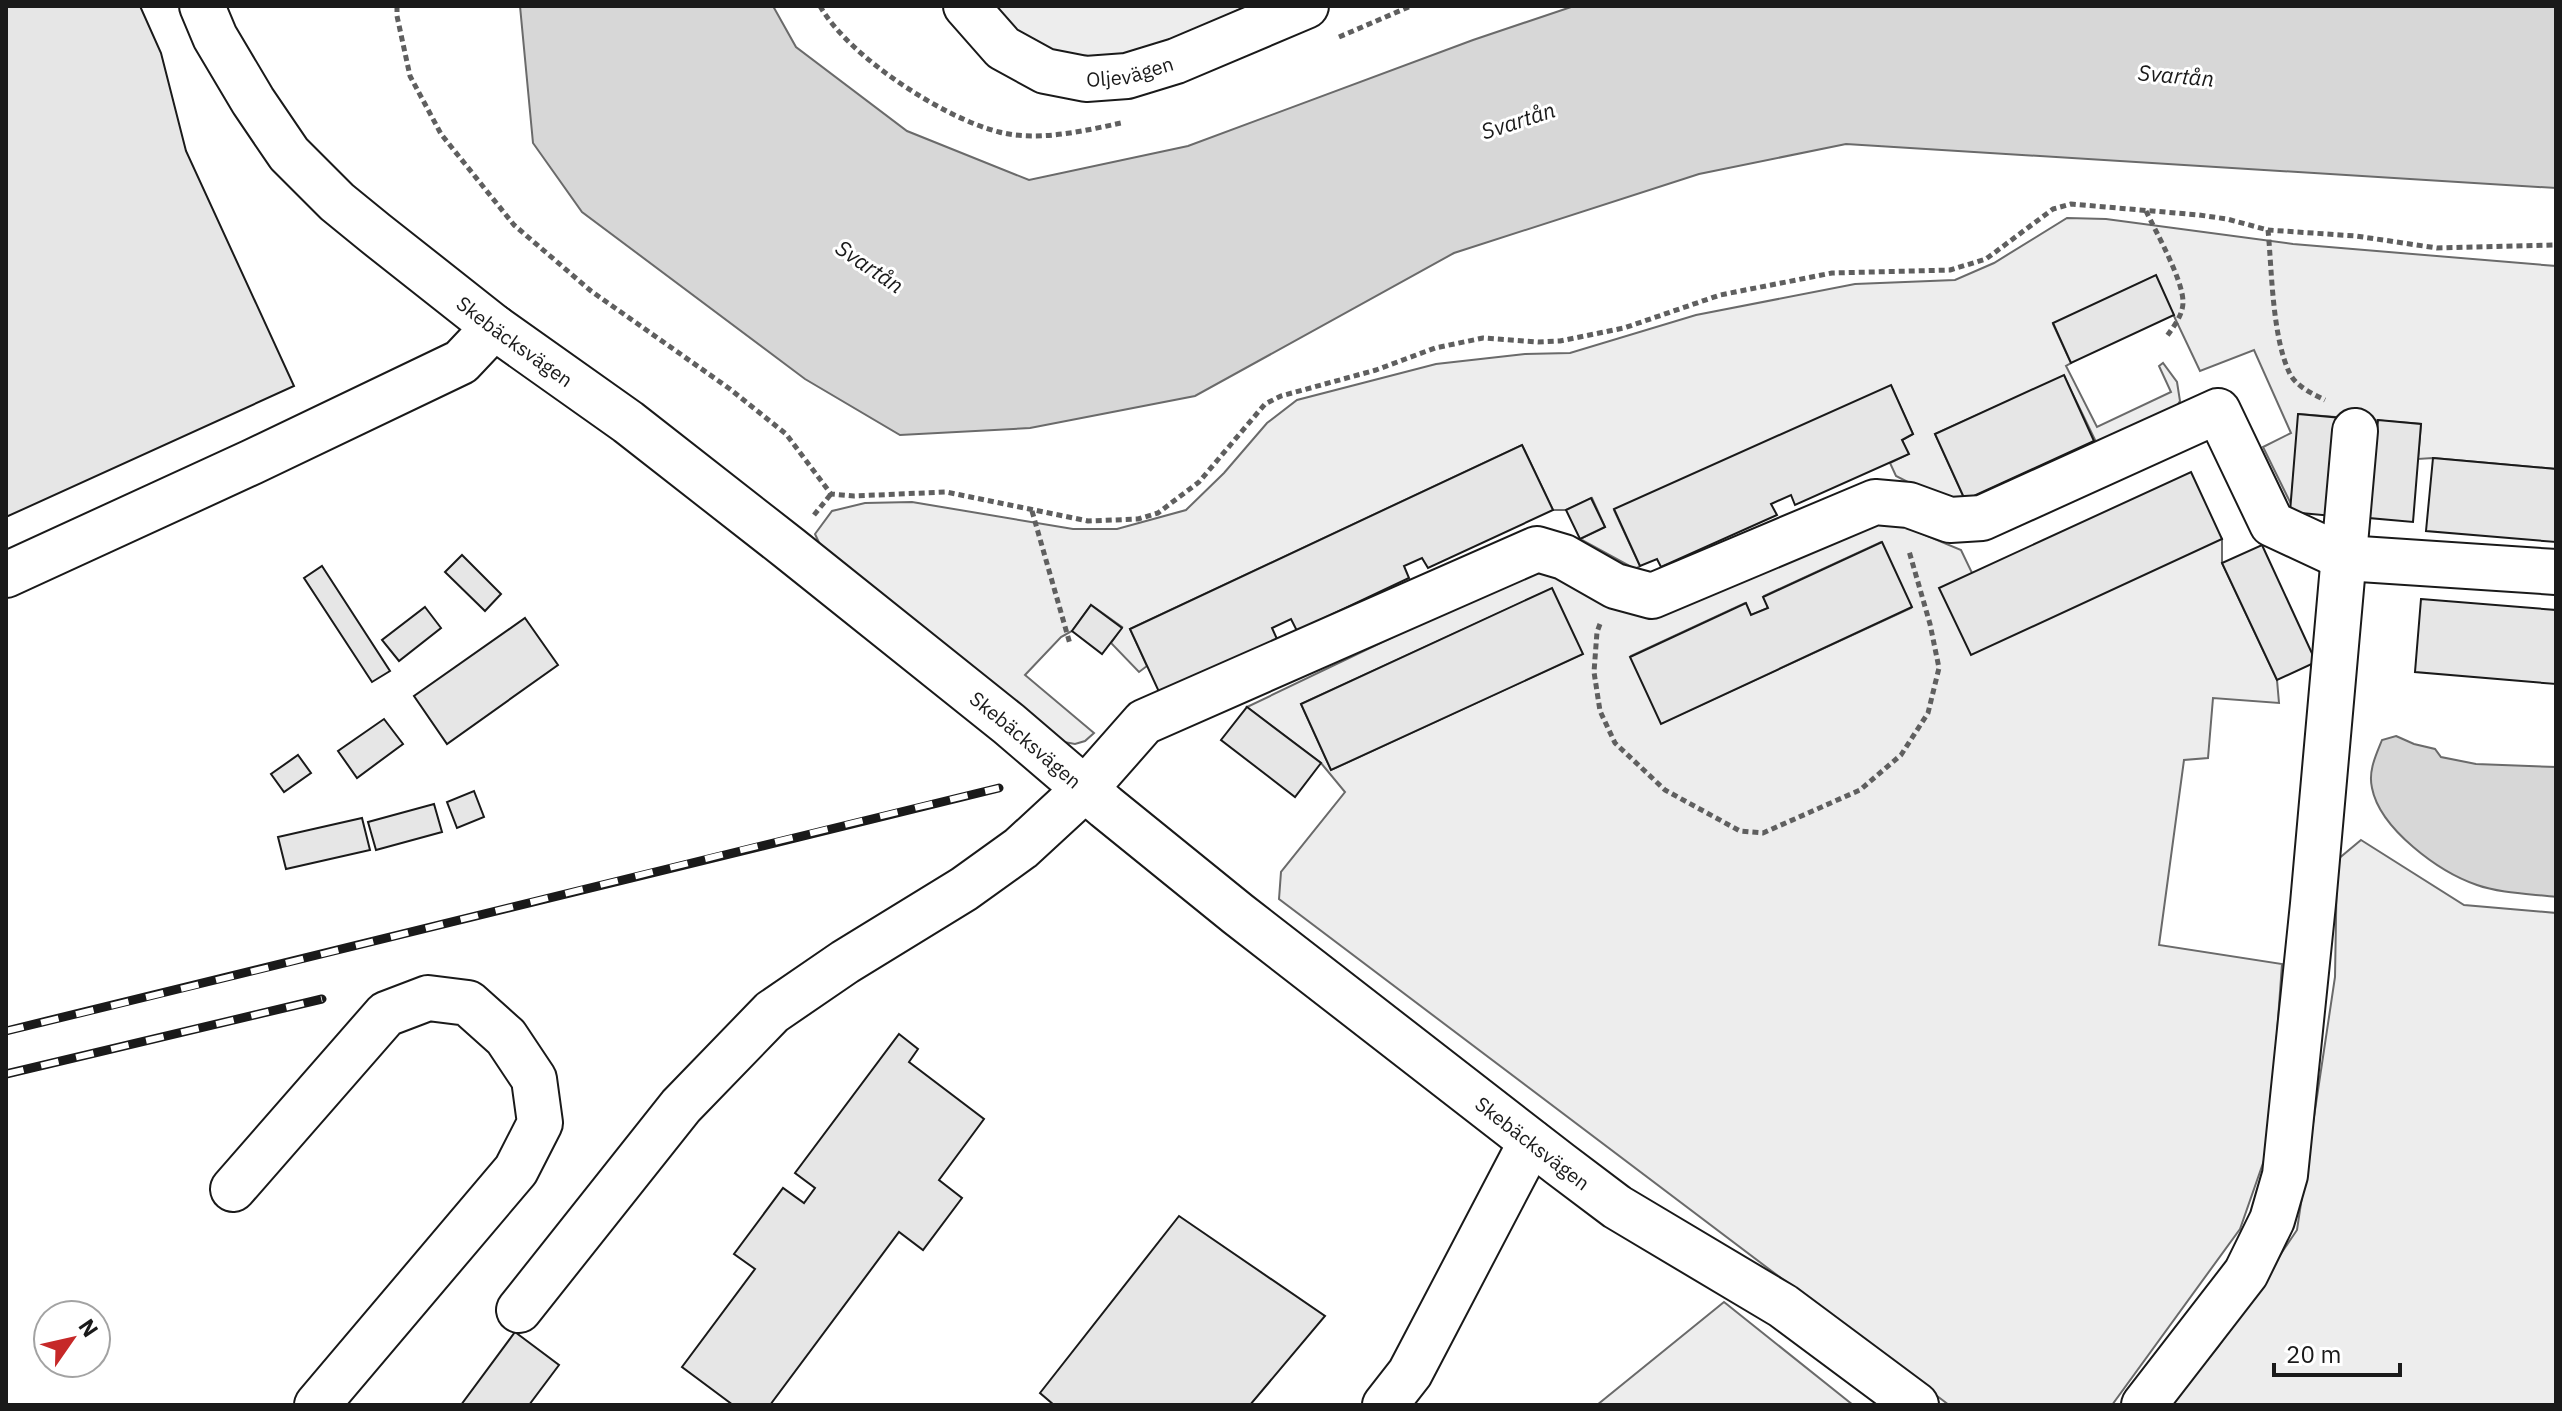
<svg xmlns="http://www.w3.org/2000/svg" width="2562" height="1411" viewBox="0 0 2562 1411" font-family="'IBM Plex Sans',sans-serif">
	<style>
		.built { fill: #ededed; stroke: #6a6a6a; stroke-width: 2; fill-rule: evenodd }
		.water { fill: #d7d7d7; stroke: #6a6a6a; stroke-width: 2 }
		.building { fill: #e6e6e6; stroke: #1a1a1a; stroke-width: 2 }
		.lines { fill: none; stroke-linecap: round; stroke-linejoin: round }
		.minor-casing { stroke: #1a1a1a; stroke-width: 48 }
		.path { stroke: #5f5f5f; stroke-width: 5; stroke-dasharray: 6 4; stroke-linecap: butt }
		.minor { stroke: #fff; stroke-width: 44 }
		.rail-casing { stroke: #1a1a1a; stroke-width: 9 }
		.rail { stroke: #fff; stroke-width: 6; stroke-dasharray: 18; stroke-linecap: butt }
		.labels { text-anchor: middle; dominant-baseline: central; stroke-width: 6; stroke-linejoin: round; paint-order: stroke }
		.street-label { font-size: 20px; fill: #1a1a1a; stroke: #fff }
		.water-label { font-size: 22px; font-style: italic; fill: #1a1a1a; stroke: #fff }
	</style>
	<rect width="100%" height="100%" fill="#fff"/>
	<g class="built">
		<polygon points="991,6 1247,6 1152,50 1101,57 1058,54 1008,28"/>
		<polygon points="2067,218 2106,219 2293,244 2556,266 2556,469 2433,458 2418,459 2421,424 2299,414 2291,504 2263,447 2291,433 2254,350 2200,371 2155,276 2053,324 2071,363 2066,366 2097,427 2171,392 2159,366 2163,363 2177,382 2180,401 2175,409 2097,444 2064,376 1935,434 1965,500 1939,498 1896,476 1890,463 1908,454 1902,440 1913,434 1891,386 1614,510 1640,566 1635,569 1580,539 1605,527 1592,498 1566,510 1553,510 1522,445 1130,629 1147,666 1139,672 1111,643 1122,627 1091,605 1072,631 1061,637 1025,675 1094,733 1085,741 1075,744 1064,742 1042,732 828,562 815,534 832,511 865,503 912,502 1073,529 1117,529 1186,510 1224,473 1267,423 1297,400 1436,364 1525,354 1570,353 1696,315 1855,284 1955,280 1994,263"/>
		<path d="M1882 517 1961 550 1972 573 2222 539V563L2277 680 2279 703 2213 698 2208 758 2184 760 2159 945 2282 964 2269 1146 2240 1229 2112 1405H1949L1279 899 1281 872 1345 792 1321 763 1247 707 1535 569 1651 618ZM1881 542 1911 608 1662 723 1631 656 1745 603 1751 615 1768 608 1764 596ZM1551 589 1582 654 1331 770 1301 704Z"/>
		<polygon points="2361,840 2464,905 2556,913 2556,1405 2170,1405 2218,1347 2297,1230 2335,977 2337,860"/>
		<polygon points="1724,1302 1853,1405 1597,1405"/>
	</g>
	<g class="water">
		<polygon points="520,6 773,6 796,47 907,131 1029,180 1188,146 1473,40 1574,6 2556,6 2556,188 1846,144 1699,174 1454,253 1195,396 1030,428 900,435 805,379 582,212 533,143"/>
		<path d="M2396 736 2414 744 2435 749 2441 757 2476 764 2556 767V897C2532 894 2499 893 2477 885 2439 872 2380 829 2372 788 2368 771 2376 755 2382 740Z"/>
	</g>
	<g class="building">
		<polygon points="6,6 140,6 161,53 186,151 294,386 6,517"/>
		<polygon points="2156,275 2174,315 2071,363 2053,323"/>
		<polygon points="2064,375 2094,441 1965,500 1935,434"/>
		<polygon points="1891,385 1913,434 1902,440 1909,454 1795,505 1791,495 1771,504 1777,515 1661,567 1657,559 1640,566 1614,509"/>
		<polygon points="2298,414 2342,418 2333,516 2290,512"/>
		<polygon points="2378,420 2421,424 2413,522 2369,518"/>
		<polygon points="1522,445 1553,510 1428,568 1422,558 1404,566 1409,578 1297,631 1291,619 1272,628 1277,639 1160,694 1130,629"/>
		<polygon points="2433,458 2556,469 2556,542 2426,531"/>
		<polygon points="2191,472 2222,539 1971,655 1939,588"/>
		<polygon points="1591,498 1605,527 1580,539 1566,510"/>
		<polygon points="1882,542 1912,607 1661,724 1630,657 1746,603 1751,615 1768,608 1763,597"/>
		<polygon points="2262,545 2316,662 2277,680 2222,563"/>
		<polygon points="462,555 501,594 485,611 445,572"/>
		<polygon points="322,566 390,671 372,682 304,578"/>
		<polygon points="1552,588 1583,654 1331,770 1301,704"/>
		<polygon points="2421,599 2556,610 2556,684 2415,672"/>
		<polygon points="1091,605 1122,628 1102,654 1072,631"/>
		<polygon points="425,607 441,628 399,661 382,640"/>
		<polygon points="525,618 558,665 447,744 414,696"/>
		<polygon points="1247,707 1321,763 1295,797 1221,740"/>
		<polygon points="384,719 403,744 357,778 338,751"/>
		<polygon points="298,755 311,773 284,792 271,774"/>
		<polygon points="474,791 484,817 457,828 447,802"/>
		<polygon points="434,804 442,832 376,850 368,822"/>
		<polygon points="362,818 370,850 286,869 278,837"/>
		<polygon points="899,1034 918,1049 909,1062 984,1119 939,1180 962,1198 923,1250 899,1232 770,1405 733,1405 682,1367 755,1269 734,1254 783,1188 804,1203 815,1188 795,1173"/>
		<polygon points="1179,1216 1325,1316 1250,1405 1054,1405 1040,1393"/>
		<polygon points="515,1332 559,1365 529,1405 461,1405"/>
	</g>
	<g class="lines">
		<defs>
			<g id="minor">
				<path id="s1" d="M202 6 215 37 253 101 289 154 337 202 375 233 494 327 628 422 789 548 1009 724 1106 807 1238 914 1560 1164 1617 1207 1783 1306 1916 1405"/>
				<path id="s2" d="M966 6 1003 48 1045 71 1086 79 1127 76 1176 61 1306 6"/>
				<polyline points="6,575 252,462 461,362 494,327"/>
				<polyline points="233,1189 386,1014 428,998 468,1003 506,1037 534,1079 540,1123 516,1170 317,1405"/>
				<polyline points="519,1310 681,1106 772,1012 845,962 964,889 1021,848 1085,789 1144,722 1537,549 1564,557 1615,586 1652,596 1875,502 1909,505 1950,520 1982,518 2218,411 2272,524 2345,558 2556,572"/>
				<polyline points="1385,1405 1410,1373 1531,1142"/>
				<polyline points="2144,1405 2246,1273 2272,1220 2285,1175 2313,904 2355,431"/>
			</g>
		</defs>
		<use href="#minor" class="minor-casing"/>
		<g class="path">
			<polyline points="397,6 397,16 410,76 441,134 514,225 591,291 730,389 786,434 831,494 854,496 946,492 1088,521 1138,519 1158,513 1199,482 1265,404 1281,396 1376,370 1435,348 1483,338 1538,342 1560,341 1624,328 1720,295 1832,273 1950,270 1986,259 2053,209 2071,204 2199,215 2227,219 2268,230 2356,236 2437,248 2556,245"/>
			<path d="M820 6C848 56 943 118 999 132 1038 142 1083 131 1121 123"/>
			<polyline points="1339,37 1411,6"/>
			<path d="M2146 211C2156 232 2183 280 2183 302 2183 315 2174 326 2167 336"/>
			<path d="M2268 230C2272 271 2272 337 2290 374 2297 387 2313 394 2325 400"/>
			<polyline points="1032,511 1070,644"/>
			<polyline points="814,515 831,494"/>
			<polyline points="1600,624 1597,632 1594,672 1600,711 1615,743 1665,790 1740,831 1763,833 1860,790 1901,755 1928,713 1939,668 1930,624 1909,551"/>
		</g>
		<use href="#minor" class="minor"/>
		<defs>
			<g id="rail">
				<path d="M6 1031C338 952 668 866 999 788"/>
				<polyline points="6,1074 322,999"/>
			</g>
		</defs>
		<use href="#rail" class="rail-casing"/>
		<use href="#rail" class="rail"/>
	</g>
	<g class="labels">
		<g class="street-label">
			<text stroke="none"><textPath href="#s2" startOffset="190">Oljevägen</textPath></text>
			<text stroke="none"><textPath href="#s1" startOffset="466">Skebäcksvägen</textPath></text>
			<text stroke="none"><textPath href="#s1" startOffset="1114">Skebäcksvägen</textPath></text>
			<text stroke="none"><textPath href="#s1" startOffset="1762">Skebäcksvägen</textPath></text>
		</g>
		<g class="water-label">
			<text transform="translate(2176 75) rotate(5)">Svartån</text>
			<text transform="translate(1518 120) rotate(-18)">Svartån</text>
			<text transform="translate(870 266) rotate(34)">Svartån</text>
		</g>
	</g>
	<rect width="2562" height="1411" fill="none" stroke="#1a1a1a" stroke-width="16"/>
	<g transform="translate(72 1339) rotate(56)"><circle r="38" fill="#ffffff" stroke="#a3a3a3" stroke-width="2"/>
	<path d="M0-6L14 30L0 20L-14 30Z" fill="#c62828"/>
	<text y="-12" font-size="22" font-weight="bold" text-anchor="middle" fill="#1a1a1a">N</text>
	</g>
	<path d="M2274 1363v12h126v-12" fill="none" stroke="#1a1a1a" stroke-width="4"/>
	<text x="2286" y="1363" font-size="24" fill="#1a1a1a" stroke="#ffffff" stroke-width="6" paint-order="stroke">20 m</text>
</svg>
